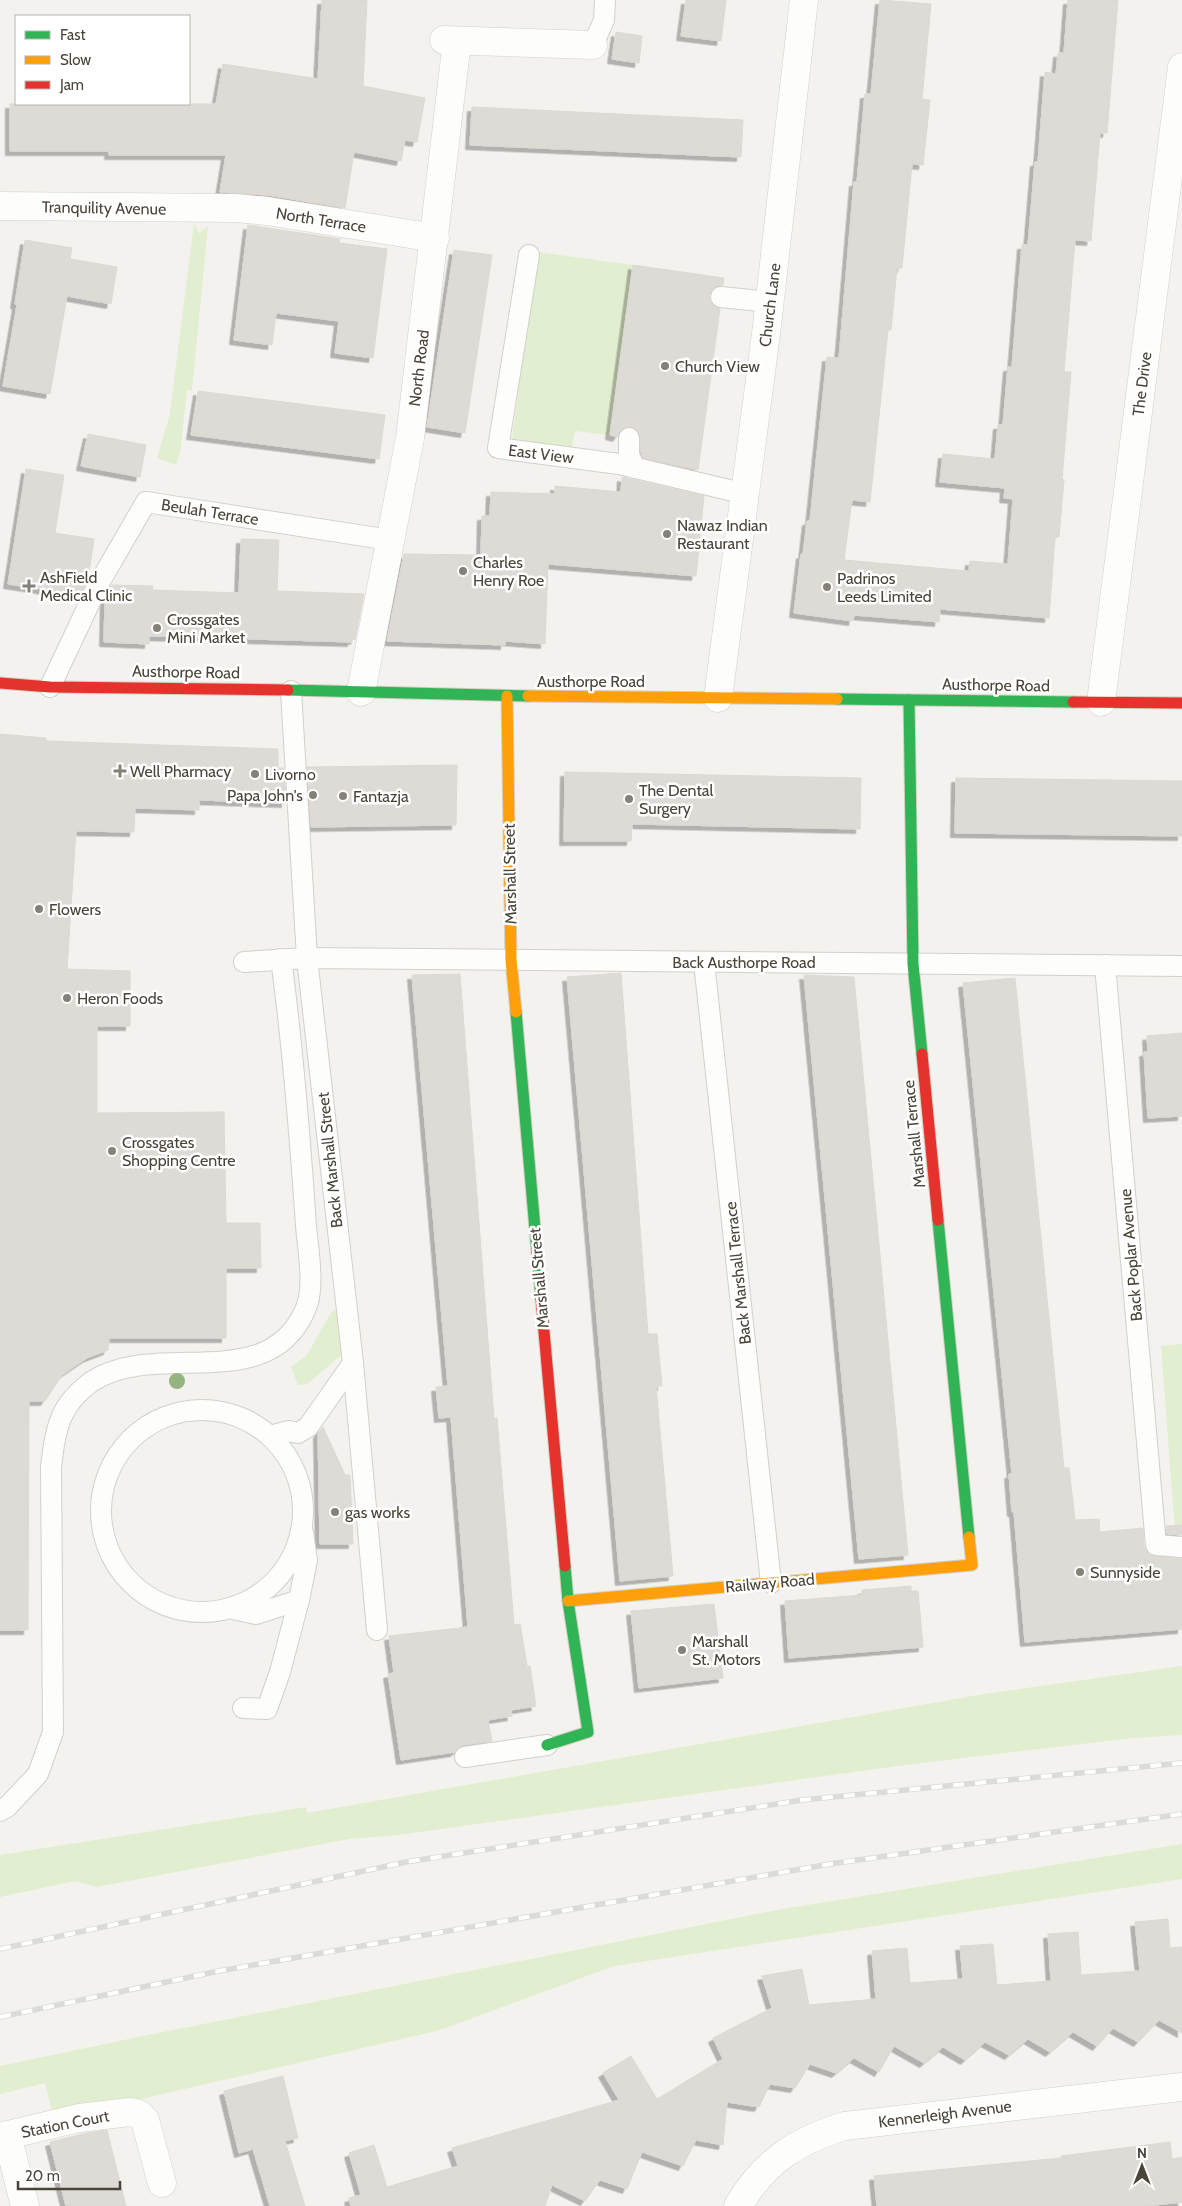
<svg xmlns="http://www.w3.org/2000/svg" width="1182" height="2206" viewBox="0 0 1182 2206" font-family="Cabin,sans-serif">
	<style>
		.green { fill: #e1eecf }
		.building { fill: #dedbd6; stroke: #dcd9d4; filter: url(#shadow) }
		.lines { fill: none; stroke-linecap: round; stroke-linejoin: round }
		.lane-casing { stroke: #d2d0cb; stroke-width: 22 }
		.street-casing { stroke: #d2d0cb; stroke-width: 29 }
		.fast-casing { stroke: #d3cfc5; stroke-width: 13 }
		.slow-casing { stroke: #d3cfc5; stroke-width: 13 }
		.jam-casing { stroke: #d3cfc5; stroke-width: 13 }
		.lane { stroke: #fdfdfc; stroke-width: 20 }
		.street { stroke: #fdfdfc; stroke-width: 28 }
		.fast { stroke: #30b455; stroke-width: 11 }
		.slow { stroke: #ff9f0a; stroke-width: 11 }
		.jam { stroke: #e5322d; stroke-width: 11 }
		.rail-casing { stroke: #dbdbda; stroke-width: 5.5 }
		.rail { stroke: #fff; stroke-width: 4; stroke-dasharray: 11; stroke-linecap: butt }
		.tree { fill: #96b382 }
		.poi-dot { fill: #868178; stroke: #fff; stroke-width: 2 }
		.labels { text-anchor: middle; dominant-baseline: central; stroke-width: 5; stroke-linejoin: round; paint-order: stroke }
		.street-label { font-size: 16px; fill: #4b4439; stroke: #fff }
		.poi-label { font-size: 16px; fill: #4b4439; stroke: #fff; text-anchor: start }
	</style>
	<defs>
		<filter id="shadow"><feDropShadow dx="-4.5" dy="4.5" stdDeviation="0" flood-color="#0004"/></filter>
	</defs>
	<rect width="100%" height="100%" fill="#f4f2ee"/>
	<g class="green">
		<polygon points="194,223 199,233 208,226 192,390 187,390 180,453 176,465 157,458 170,414"/>
		<polygon points="537,252 633,265 610,435 575,431 572,447 512,439"/>
		<polygon points="338,1308 344,1353 307,1384 298,1385 291,1367 307,1355 331,1313"/>
		<polygon points="1182,1344 1182,1531 1175,1531 1161,1346"/>
		<polygon points="1182,1666 1182,1735 1133,1738 905,1765 397,1835 349,1839 97,1887 75,1881 0,1897 0,1855 306,1807 307,1813 984,1694"/>
		<polygon points="1182,1844 1182,1879 614,1966 437,2031 54,2119 45,2083 0,2094 0,2066 143,2036 777,1910"/>
	</g>
	<g class="building">
		<polygon points="322,0 367,0 363,86 425,98 417,142 405,140 401,161 354,152 345,208 268,195 220,192 226,155 109,155 109,151 10,151 10,104 216,104 223,64 318,79"/>
		<polygon points="686,0 726,0 721,41 681,36"/>
		<polygon points="880,0 931,4 922,99 930,100 923,165 912,164 902,268 897,268 891,330 888,330 870,502 852,500 844,560 969,571 970,561 1008,564 1013,499 1004,498 1005,488 940,482 943,454 995,459 998,425 1003,425 1008,367 1012,367 1022,245 1028,245 1035,162 1038,162 1045,72 1056,74 1058,53 1064,53 1068,0 1118,0 1107,133 1100,133 1091,241 1075,240 1064,372 1071,372 1062,479 1064,480 1059,537 1055,537 1049,618 940,609 939,622 854,615 853,621 794,613 801,554 803,555 807,521 810,521 827,357 839,358 854,182 857,182 865,94 871,94"/>
		<polygon points="616,32 642,36 639,63 612,59"/>
		<polygon points="472,107 743,120 741,157 470,145"/>
		<polygon points="248,225 340,239 339,243 387,249 373,358 335,353 339,321 276,313 272,345 234,340"/>
		<polygon points="25,240 72,248 70,259 117,267 111,304 67,296 50,394 3,386 17,305 15,304"/>
		<polygon points="454,250 492,255 465,433 427,427"/>
		<polygon points="633,265 724,278 723,285 716,286 709,295 710,302 720,309 698,470 643,458 641,452 639,433 634,428 624,428 617,437 610,435"/>
		<polygon points="198,391 385,415 379,459 191,435"/>
		<polygon points="88,434 146,445 140,477 81,466"/>
		<polygon points="26,469 64,475 55,533 94,539 88,579 80,595 8,584"/>
		<polygon points="622,477 704,496 696,576 548,564 545,644 505,641 505,645 387,641 404,554 481,555 482,516 490,516 491,492 555,494 555,486 621,492"/>
		<polygon points="241,539 279,540 277,591 364,594 355,640 352,639 352,642 149,636 149,644 104,642 105,597 112,585 153,586 152,590 239,593"/>
		<polygon points="0,734 46,738 46,741 278,749 278,768 284,768 286,803 199,800 199,810 135,808 134,832 76,831 67,969 130,971 130,1026 97,1026 97,1113 224,1112 226,1223 260,1223 261,1268 226,1268 226,1338 109,1338 108,1350 87,1358 62,1375 45,1401 29,1401 28,1630 0,1630"/>
		<polygon points="457,765 456,825 311,827 307,767"/>
		<polygon points="565,772 861,778 860,829 632,824 631,841 564,841"/>
		<polygon points="956,778 1182,781 1182,836 955,833"/>
		<polygon points="621,973 648,1334 657,1334 662,1386 656,1386 673,1576 620,1581 567,977"/>
		<polygon points="460,974 494,1419 497,1418 514,1625 520,1624 527,1666 530,1666 536,1706 511,1710 512,1716 488,1720 492,1741 463,1745 455,1752 401,1760 388,1674 394,1673 389,1636 468,1627 451,1417 439,1418 436,1387 448,1386 412,975"/>
		<polygon points="804,975 854,977 908,1555 859,1559"/>
		<polygon points="1015,978 1064,1468 1069,1468 1075,1520 1099,1519 1100,1532 1143,1528 1144,1546 1149,1555 1182,1559 1182,1629 1025,1642 1014,1512 1012,1512 1009,1474 1012,1474 963,983"/>
		<polygon points="1182,1033 1182,1116 1148,1118 1144,1052 1148,1052 1147,1036"/>
		<polygon points="323,1427 345,1475 350,1475 353,1544 320,1544 318,1434"/>
		<polygon points="1182,1525 1182,1535 1167,1534 1166,1526"/>
		<polygon points="911,1586 911,1591 918,1591 923,1647 789,1658 785,1601 862,1595 862,1590"/>
		<polygon points="714,1604 723,1678 639,1688 631,1611"/>
		<polygon points="1168,1919 1170,1948 1182,1947 1182,2033 1159,2020 1138,2042 1113,2028 1097,2046 1073,2032 1050,2052 1028,2039 1009,2055 985,2042 965,2060 943,2047 924,2063 894,2046 879,2072 854,2058 836,2073 810,2064 795,2088 770,2084 759,2107 727,2102 723,2145 696,2140 683,2166 642,2152 627,2189 600,2180 585,2201 552,2185 545,2206 351,2206 349,2198 361,2195 349,2153 374,2145 387,2187 458,2166 452,2148 619,2100 603,2073 631,2056 657,2099 723,2059 713,2038 772,2008 762,1976 802,1969 809,2005 876,1999 872,1951 907,1948 910,1983 963,1979 960,1946 993,1944 997,1985 1051,1981 1048,1934 1078,1932 1081,1975 1140,1971 1135,1922"/>
		<polygon points="283,2076 298,2138 285,2141 305,2206 270,2206 253,2149 239,2153 224,2091"/>
		<polygon points="107,2130 126,2206 66,2206 50,2142 87,2133"/>
		<polygon points="1170,2142 1172,2159 1182,2157 1182,2202 1146,2206 877,2206 874,2176 1061,2158 1061,2156"/>
	</g>
	<g class="lines">
		<defs>
			<g id="lane">
				<polyline points="593,45 604,20 605,0"/>
				<polyline points="529,255 498,448 619,464 746,494"/>
				<polyline points="721,297 770,302"/>
				<polyline points="629,438 629,455 635,468"/>
				<polyline points="50,687 98,585 146,502 390,540"/>
				<polyline points="291,691 307,958 353,1363 377,1630"/>
				<polyline points="244,962 307,958 1182,966"/>
				<polyline points="704,962 771,1583"/>
				<polyline points="1105,965 1156,1545 1182,1547"/>
				<circle cx="202" cy="1511" r="101"/>
				<polyline points="270,1436 289,1431 298,1433 308,1427 353,1363"/>
				<polyline points="229,1608 256,1614 299,1600"/>
				<polyline points="243,1708 267,1709 280,1672 299,1600 307,1560 303,1533"/>
				<polyline points="465,1757 547,1745"/>
				<path d="M0 1811 7 1807 38 1774 53 1732 51 1467C53 1450 55 1432 62 1416 68 1402 79 1391 91 1382 157 1338 269 1398 306 1308 315 1287 308 1249 306 1226 300 1137 293 1047 281 959"/>
			</g>
			<g id="street">
				<polyline points="444,40 593,45"/>
				<polyline points="0,206 235,208 267,211 435,238"/>
				<polyline points="361,692 410,438 457,41"/>
				<polyline points="718,698 766,334 804,0"/>
				<polyline points="1101,702 1182,67"/>
				<polyline points="7,2135 25,2206"/>
				<polyline points="0,2137 79,2118 130,2112 139,2114 145,2120 162,2183"/>
				<path d="M738 2206C765 2161 796 2141 845 2126L1182 2087"/>
			</g>
			<g id="fast">
				<polyline points="288,690 528,696"/>
				<polyline points="837,699 1073,702"/>
				<polyline points="909,700 913,964 922,1054"/>
				<polyline points="516,1012 541,1298"/>
				<polyline points="938,1220 969,1537"/>
				<polyline points="547,1745 588,1732 568,1601 565,1566"/>
			</g>
			<g id="slow">
				<polyline points="507,696 511,960 516,1012"/>
				<polyline points="528,696 837,699"/>
				<polyline points="568,1601 972,1565 969,1537"/>
			</g>
			<g id="jam">
				<polyline points="0,683 50,687 288,690"/>
				<polyline points="1073,702 1182,703"/>
				<polyline points="922,1054 938,1220"/>
				<polyline points="541,1298 565,1566"/>
			</g>
		</defs>
		<use href="#lane" class="lane-casing"/>
		<use href="#street" class="street-casing"/>
		<use href="#fast" class="fast-casing"/>
		<use href="#slow" class="slow-casing"/>
		<use href="#jam" class="jam-casing"/>
		<use href="#lane" class="lane"/>
		<use href="#street" class="street"/>
		<use href="#fast" class="fast"/>
		<use href="#slow" class="slow"/>
		<use href="#jam" class="jam"/>
		<defs>
			<g id="rail">
				<polyline points="0,1949 406,1862 802,1800 1182,1763"/>
				<polyline points="0,2017 219,1971 830,1864 1182,1814"/>
			</g>
		</defs>
		<use href="#rail" class="rail-casing"/>
		<use href="#rail" class="rail"/>
	</g>
	<circle class="tree" cx="177" cy="1381" r="8"/>
	<g class="poi-dot">
		<circle cx="665" cy="366" r="5"/>
		<circle cx="667" cy="534" r="5"/>
		<circle cx="463" cy="571" r="5"/>
		<path d="M26.5 578.5h5v5h5v5h-5v5h-5v-5h-5v-5h5z"/>
		<circle cx="827" cy="587" r="5"/>
		<circle cx="157" cy="628" r="5"/>
		<path d="M117.5 763.5h5v5h5v5h-5v5h-5v-5h-5v-5h5z"/>
		<circle cx="255" cy="774" r="5"/>
		<circle cx="313" cy="795" r="5"/>
		<circle cx="343" cy="796" r="5"/>
		<circle cx="629" cy="799" r="5"/>
		<circle cx="39" cy="909" r="5"/>
		<circle cx="67" cy="998" r="5"/>
		<circle cx="112" cy="1151" r="5"/>
		<circle cx="335" cy="1512" r="5"/>
		<circle cx="1080" cy="1572" r="5"/>
		<circle cx="682" cy="1650" r="5"/>
	</g>
	<g class="labels">
		<g class="street-label">
			<text transform="translate(104 208) rotate(1)">Tranquility Avenue</text>
			<text transform="translate(321 220) rotate(9)">North Terrace</text>
			<text transform="translate(770 305) rotate(-83)">Church Lane</text>
			<text transform="translate(419 368) rotate(-83)">North Road</text>
			<text transform="translate(1142 384) rotate(-83)">The Drive</text>
			<text transform="translate(541 454) rotate(7)">East View</text>
			<text transform="translate(210 512) rotate(9)">Beulah Terrace</text>
			<text transform="translate(186 672) rotate(1)">Austhorpe Road</text>
			<text x="591" y="681">Austhorpe Road</text>
			<text transform="translate(996 685) rotate(1)">Austhorpe Road</text>
			<text transform="translate(510 874) rotate(-91)">Marshall Street</text>
			<text x="744" y="962">Back Austhorpe Road</text>
			<text transform="translate(914 1134) rotate(-96)">Marshall Terrace</text>
			<text transform="translate(330 1160) rotate(-96)">Back Marshall Street</text>
			<text transform="translate(1131 1255) rotate(-95)">Back Poplar Avenue</text>
			<text transform="translate(738 1273) rotate(-96)">Back Marshall Terrace</text>
			<text transform="translate(539 1278) rotate(-95)">Marshall Street</text>
			<text transform="translate(770 1583) rotate(-5)">Railway Road</text>
			<text transform="translate(945 2114) rotate(-7)">Kennerleigh Avenue</text>
			<text transform="translate(65 2124) rotate(-11)">Station Court</text>
		</g>
		<g class="poi-label">
			<text x="675" y="366">Church View</text>
			<text x="677" y="525">Nawaz Indian<tspan x="677" dy="18">Restaurant</tspan></text>
			<text x="473" y="562">Charles<tspan x="473" dy="18">Henry Roe</tspan></text>
			<text x="40" y="577">AshField<tspan x="40" dy="18">Medical Clinic</tspan></text>
			<text x="837" y="578">Padrinos<tspan x="837" dy="18">Leeds Limited</tspan></text>
			<text x="167" y="619">Crossgates<tspan x="167" dy="18">Mini Market</tspan></text>
			<text x="130" y="771">Well Pharmacy</text>
			<text x="265" y="774">Livorno</text>
			<text x="639" y="790">The Dental<tspan x="639" dy="18">Surgery</tspan></text>
			<text x="303" y="795" text-anchor="end">Papa John's</text>
			<text x="353" y="796">Fantazja</text>
			<text x="49" y="909">Flowers</text>
			<text x="77" y="998">Heron Foods</text>
			<text x="122" y="1142">Crossgates<tspan x="122" dy="18">Shopping Centre</tspan></text>
			<text x="345" y="1512">gas works</text>
			<text x="1090" y="1572">Sunnyside</text>
			<text x="692" y="1641">Marshall<tspan x="692" dy="18">St. Motors</tspan></text>
		</g>
	</g>
	<rect x="15" y="15" width="175" height="90" fill="#ffffff" stroke="#b7b4b0"/>
	<rect x="25" y="31" width="25" height="8" fill="#30b455" stroke="#b7b4b0"/>
	<text x="60" y="40" font-size="15" fill="#4b4439">Fast</text>
	<rect x="25" y="56" width="25" height="8" fill="#ff9f0a" stroke="#b7b4b0"/>
	<text x="60" y="65" font-size="15" fill="#4b4439">Slow</text>
	<rect x="25" y="81" width="25" height="8" fill="#e5322d" stroke="#b7b4b0"/>
	<text x="60" y="90" font-size="15" fill="#4b4439">Jam</text>
	<g transform="translate(1142 2166)" stroke="#ffffff" stroke-width="4" paint-order="stroke">
	<path d="M0-4L9 19L0 12L-9 19Z" fill="#4b4439"/>
	<text y="-8" font-size="14" font-weight="bold" text-anchor="middle" fill="#4b4439">N</text>
	</g>
	<path d="M18 2181v8h102v-8" fill="none" stroke="#4b4439" stroke-width="2.5"/>
	<text x="25" y="2181" font-size="15" fill="#4b4439" stroke="#ffffff" stroke-width="4" paint-order="stroke">20 m</text>
</svg>
